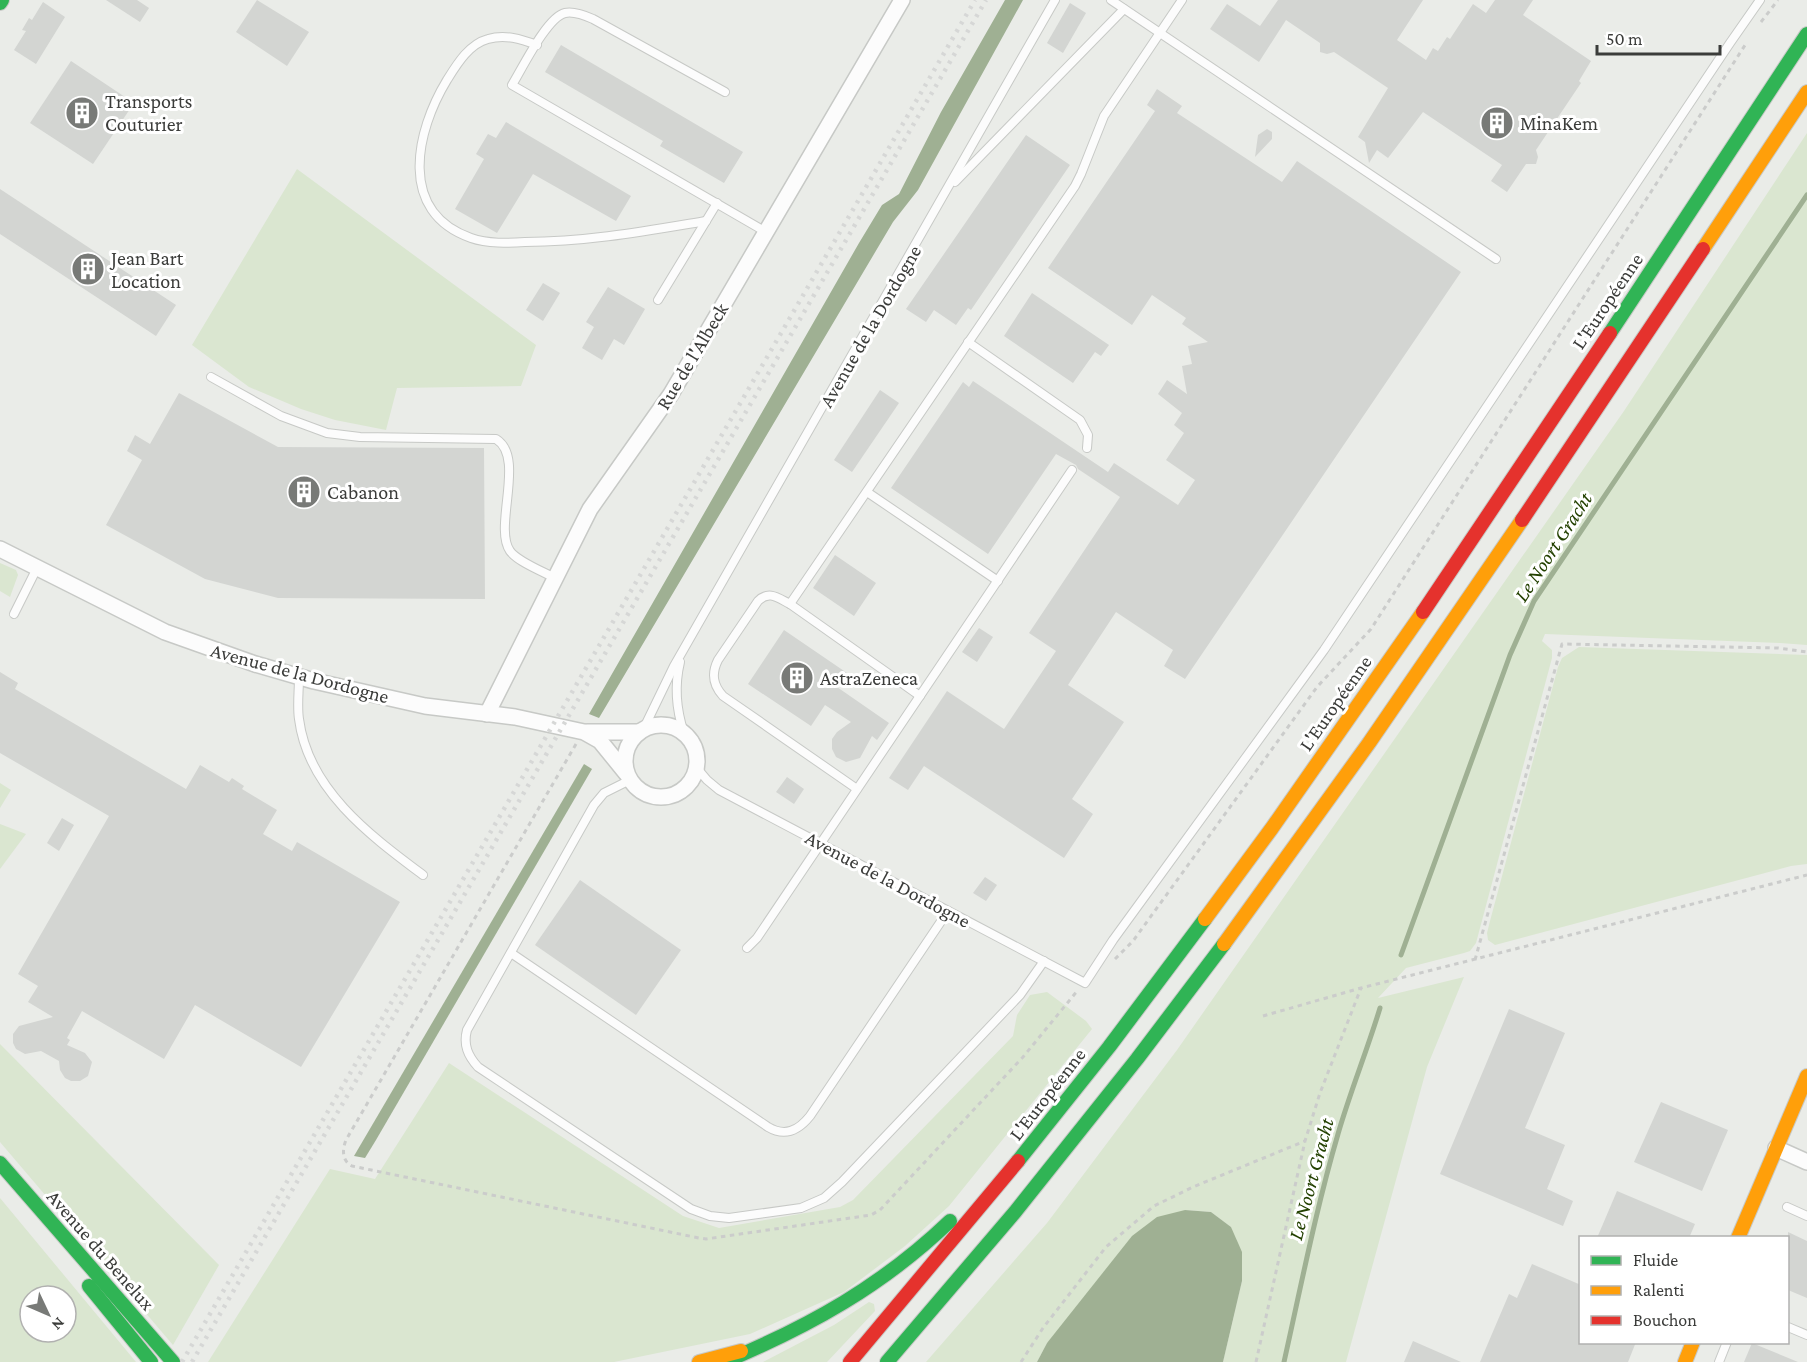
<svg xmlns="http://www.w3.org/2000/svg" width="1807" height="1362" viewBox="0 0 1807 1362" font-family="'Crimson Pro',serif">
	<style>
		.green { fill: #dae6d0; fill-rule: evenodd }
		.water { fill: #9fb093 }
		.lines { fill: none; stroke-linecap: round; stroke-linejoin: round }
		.stream { stroke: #9fb093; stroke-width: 5 }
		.building { fill: #d3d5d2 }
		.lane-casing { stroke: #c7c9c6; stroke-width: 10 }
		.street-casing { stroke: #c7c9c6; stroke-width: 18 }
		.fast-casing { stroke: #c7c9c6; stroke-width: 16 }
		.slow-casing { stroke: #c7c9c6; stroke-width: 16 }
		.jam-casing { stroke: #c7c9c6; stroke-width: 16 }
		.path { stroke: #cbcccb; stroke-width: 3; stroke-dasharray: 4.5 4.5; stroke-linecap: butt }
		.lane { stroke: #fcfcfc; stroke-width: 8 }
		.street { stroke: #fcfcfc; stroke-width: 15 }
		.fast { stroke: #30b455; stroke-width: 14 }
		.slow { stroke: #ff9f0a; stroke-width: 14 }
		.jam { stroke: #e5322d; stroke-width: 14 }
		.rail { stroke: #d6d7d6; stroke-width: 4.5; stroke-dasharray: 3 6; stroke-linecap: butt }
		.labels { text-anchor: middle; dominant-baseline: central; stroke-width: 6; stroke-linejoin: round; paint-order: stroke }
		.poi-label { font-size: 20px; fill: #3b3c3a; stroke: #fff; text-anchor: start }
		.street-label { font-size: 20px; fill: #3b3c3a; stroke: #fff }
		.water-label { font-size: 21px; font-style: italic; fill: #234100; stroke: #fff }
	</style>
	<rect width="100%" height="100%" fill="#eaece8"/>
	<g class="green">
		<polygon points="1807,133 1807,645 1780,643 1545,634 1542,641 1552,650 1552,658 1476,943 1470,951 1464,953 1406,968 1378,998 1464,977 1427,1067 1346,1362 1223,1362 1242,1281 1231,1227 1211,1212 1185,1210 1047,1343 1037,1362 926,1362 1047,1223 1177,1050 1624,411"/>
		<polygon points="297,169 536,345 521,386 397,388 386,430 335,420 301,409 249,387 192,345"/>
		<polygon points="0,563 16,570 18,575 10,597 0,591"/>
		<polygon points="1579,647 1807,655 1807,864 1791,866 1495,945 1488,940 1487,933 1490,921 1558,667 1562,658"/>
		<polygon points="0,783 11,790 0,808"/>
		<polygon points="0,824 26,834 0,869"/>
		<polygon points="1047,992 1086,1021 1092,1029 949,1206 905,1246 844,1292 750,1334 614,1362 208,1362 330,1169 375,1179 449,1063 683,1216 719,1228 840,1207 853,1200 1013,1036 1017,1015 1030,995"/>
		<polygon points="0,1044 219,1265 173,1345 0,1142"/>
		<path d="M0 1198 136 1362H0ZM30 1296H66V1332H30Z"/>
		<polygon points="869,1302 874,1304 875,1311 827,1362 763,1362 834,1325"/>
	</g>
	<g class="water">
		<polygon points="1005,0 1023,0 918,190 893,222 599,718 589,714 859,243 882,205 899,194 941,112"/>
		<polygon points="584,764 592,769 376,1140 365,1158 354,1156"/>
		<polygon points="1185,1210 1211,1212 1231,1227 1242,1252 1242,1281 1223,1362 1037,1362 1047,1343 1132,1236 1157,1217"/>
	</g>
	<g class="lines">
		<g class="stream">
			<polyline points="1401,955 1510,655 1534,601 1807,195"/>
			<path d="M1284 1362C1301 1286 1316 1209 1338 1134 1350 1092 1367 1051 1380 1008"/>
		</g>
	</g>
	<g class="building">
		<polygon points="106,0 137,0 149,8 140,22"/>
		<polygon points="257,0 309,32 287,66 236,32"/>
		<polygon points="1278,0 1423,0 1397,40 1426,60 1433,48 1438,51 1447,37 1450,39 1473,4 1486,13 1495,0 1533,0 1523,15 1591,61 1579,81 1581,83 1536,150 1538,157 1536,164 1526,164 1507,192 1491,181 1502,165 1423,112 1388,158 1377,150 1369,163 1365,142 1358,137 1388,88 1334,52 1327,54 1320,52 1320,43 1286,20 1259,62 1210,29 1227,4 1260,26"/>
		<polygon points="43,2 65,17 36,64 14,50 26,31 22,30 29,18 32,20"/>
		<polygon points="1070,3 1086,13 1063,53 1047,43"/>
		<polygon points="561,45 743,152 724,183 660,146 663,141 545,72"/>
		<polygon points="71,61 134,103 93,164 30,123"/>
		<polygon points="1157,89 1182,106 1177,113 1282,182 1297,161 1461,272 1185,679 1164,666 1173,650 1116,612 1068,685 1124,722 1072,799 1093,814 1064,858 924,766 908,790 889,778 947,691 1004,729 1056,651 1029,633 1120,497 1078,469 1076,465 1056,454 988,554 891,488 963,382 969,387 973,381 1108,472 1114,463 1178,505 1195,480 1166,460 1184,433 1174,425 1182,413 1158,394 1167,380 1187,394 1182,366 1192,364 1188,346 1208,342 1182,324 1186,318 1152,295 1132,325 1048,268 1155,111 1147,105"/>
		<polygon points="506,122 631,196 616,221 533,174 497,233 455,209 484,159 476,154 488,134 496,138"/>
		<polygon points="1267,129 1272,132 1272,139 1255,157 1258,135"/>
		<polygon points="1026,135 1070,165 971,310 968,308 956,325 934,310 926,322 906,309"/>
		<polygon points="0,189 176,305 156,336 0,234"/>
		<polygon points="543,283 560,293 543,321 526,310"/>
		<polygon points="608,287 645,309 624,345 614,339 602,360 582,348 594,327 586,322"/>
		<polygon points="1032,293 1109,345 1101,356 1095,352 1073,383 1004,336"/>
		<polygon points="880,390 899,403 852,472 834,460"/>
		<polygon points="179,393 278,447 484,448 485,599 278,598 205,579 106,525 142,460 127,451 135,435 150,444"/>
		<polygon points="835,555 876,583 854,616 813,588"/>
		<polygon points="979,628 993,637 977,662 962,652"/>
		<polygon points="784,630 847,673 837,687 889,723 877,740 872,736 860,758 846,762 836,757 832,749 832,739 837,732 851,722 825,705 811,726 748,684"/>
		<polygon points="0,672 18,683 15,689 186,789 200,765 229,782 232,778 244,786 242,789 277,810 263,834 292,851 297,842 400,902 301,1067 195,1005 164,1059 82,1011 67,1038 70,1040 67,1045 85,1053 92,1062 88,1076 80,1081 71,1081 65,1078 60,1070 59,1061 41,1051 25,1054 16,1049 13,1043 13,1034 19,1026 53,1017 28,1002 38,986 18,974 109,816 0,753"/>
		<polygon points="787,777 804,789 794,804 776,792"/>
		<polygon points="62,818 74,825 59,851 47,843"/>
		<polygon points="985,877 997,885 986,901 973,893"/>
		<polygon points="580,880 681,950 636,1015 535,945"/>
		<polygon points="1509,1009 1565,1033 1525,1128 1565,1145 1547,1189 1573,1201 1563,1226 1440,1174"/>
		<polygon points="1661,1102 1728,1130 1702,1191 1634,1162"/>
		<polygon points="1617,1191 1695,1224 1689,1238 1597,1238"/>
		<polygon points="1788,1232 1807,1241 1807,1298 1788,1290"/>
		<polygon points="1532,1264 1581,1285 1581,1342 1636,1342 1628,1362 1480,1362 1509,1294 1517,1298"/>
		<polygon points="1413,1341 1461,1362 1404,1362"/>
		<polygon points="1752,1343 1798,1362 1744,1362"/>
	</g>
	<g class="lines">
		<defs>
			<g id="lane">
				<polyline points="1111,0 1496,259"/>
				<path d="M537 45C521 39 505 34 488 39 469 44 457 64 447 80 416 131 397 212 471 238 488 244 508 243 525 242 587 242 646 231 706 221"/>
				<path d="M725 92 593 19C584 15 574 11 565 13 547 17 522 69 512 85L766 232"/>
				<polyline points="955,182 1124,9"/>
				<polyline points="658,300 717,203"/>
				<polyline points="968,342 1080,420 1088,435 1087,448"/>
				<path d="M211 377 281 416 327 433 360 437 496 439C526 457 493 527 510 551 518 562 544 572 555 578"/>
				<polyline points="867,492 998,581"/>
				<polyline points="790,604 1075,186 1081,174 1104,116 1182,0"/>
				<polyline points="14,614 37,568"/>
				<path d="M680 662C674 687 676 709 684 733"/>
				<path d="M299 678C299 691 297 706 299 719 308 790 371 836 423 875"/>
				<polyline points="643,730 674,666 1055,0"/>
				<polyline points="696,767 707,780 719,790 1085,983 1113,940 1324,650 1730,43 1760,0"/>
				<path d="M630 780 604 793 594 805 467 1030C463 1045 468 1056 478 1067L691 1209 710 1216 729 1218 801 1208 824 1198 842 1182 1020 995 1044 961"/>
				<path d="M857 789 723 696C713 685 711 674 718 660L758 601C769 590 778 598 790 604L920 696"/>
				<polyline points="747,948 757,938 1072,470"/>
				<path d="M511 953 768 1127C785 1137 798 1131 810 1116L948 911"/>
				<polyline points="1787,1207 1807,1216"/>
				<polyline points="1788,1327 1807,1335"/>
				<polyline points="1719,1362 1727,1342"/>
			</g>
			<g id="street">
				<polyline points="0,549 165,632 255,664 314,681 425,706 515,717 584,732 600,741 626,773"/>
				<polyline points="487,714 590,509 671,394 902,0"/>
				<circle cx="661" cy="761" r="36"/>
				<polyline points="587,732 639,732"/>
				<polyline points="1776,1148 1807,1162"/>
			</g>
			<g id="fast">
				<polyline points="0,3 2,0"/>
				<polyline points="1610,333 1807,34"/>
				<polyline points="1018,1161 1109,1047 1205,919"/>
				<polyline points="0,1163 173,1362"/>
				<polyline points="89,1286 151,1362"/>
				<path d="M724 1362C810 1326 882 1286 950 1221"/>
				<polyline points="887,1362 1015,1212 1137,1059 1224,944"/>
			</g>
			<g id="slow">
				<polyline points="1703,249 1807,92"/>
				<polyline points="1205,919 1272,828 1423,612"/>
				<polyline points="1224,944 1369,743 1522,520"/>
				<polyline points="1738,1238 1807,1076"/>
				<polyline points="699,1362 741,1351"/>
				<polyline points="1685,1362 1693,1342"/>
			</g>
			<g id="jam">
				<polyline points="1522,520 1703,249"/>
				<polyline points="1423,612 1610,333"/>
				<polyline points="850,1362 1018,1161"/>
			</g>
		</defs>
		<use href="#lane" class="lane-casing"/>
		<use href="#street" class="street-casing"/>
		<use href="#fast" class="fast-casing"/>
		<use href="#slow" class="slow-casing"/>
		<use href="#jam" class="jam-casing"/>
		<g class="path">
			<polyline points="1761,22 1778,0"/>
			<path d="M576 744 346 1140C342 1150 342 1161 352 1166L699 1238 706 1239 871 1215 880 1210 1023 1057 1078 990"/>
			<polyline points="1115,959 1133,941 1317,687 1371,629 1747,42"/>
			<polyline points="1475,960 1562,644 1778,648 1807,652"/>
			<polyline points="1263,1016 1361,988 1807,875"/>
			<polyline points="1021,1362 1043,1328 1106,1247 1154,1206 1193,1187 1305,1141"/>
			<polyline points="1256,1362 1305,1141 1320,1093 1361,988"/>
		</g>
		<use href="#lane" class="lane"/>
		<use href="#street" class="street"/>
		<use href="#fast" class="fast"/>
		<use href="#slow" class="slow"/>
		<use href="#jam" class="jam"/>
		<g class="rail">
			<polyline points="182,1362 975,0"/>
			<polyline points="192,1362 986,0"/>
		</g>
	</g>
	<defs>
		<symbol id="building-disc" viewBox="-11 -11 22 22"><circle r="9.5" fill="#787a77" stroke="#fff"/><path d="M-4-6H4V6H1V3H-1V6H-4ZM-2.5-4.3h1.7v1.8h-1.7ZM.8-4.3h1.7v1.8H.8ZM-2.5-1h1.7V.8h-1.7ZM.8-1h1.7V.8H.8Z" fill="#fff"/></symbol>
	</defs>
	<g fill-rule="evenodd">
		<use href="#building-disc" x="63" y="94" width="38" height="38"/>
		<use href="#building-disc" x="1478" y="104" width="38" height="38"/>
		<use href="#building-disc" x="69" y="250" width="38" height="38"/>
		<use href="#building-disc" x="285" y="473" width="38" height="38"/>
		<use href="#building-disc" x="778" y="659" width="38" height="38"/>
	</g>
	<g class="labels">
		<g class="poi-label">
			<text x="105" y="101">Transports<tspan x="105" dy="23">Couturier</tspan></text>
			<text x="1520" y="123">MinaKem</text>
			<text x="111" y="258">Jean Bart<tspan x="111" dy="23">Location</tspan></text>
			<text x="327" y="492">Cabanon</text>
			<text x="820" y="678">AstraZeneca</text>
		</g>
		<g class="street-label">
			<text transform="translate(1607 301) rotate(-56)">L'Européenne</text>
			<text transform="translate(870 326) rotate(-60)">Avenue de la Dordogne</text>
			<text transform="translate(692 356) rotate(-59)">Rue de l'Albeck</text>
			<text transform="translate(300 673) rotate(15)">Avenue de la Dordogne</text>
			<text transform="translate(1335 703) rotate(-55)">L'Européenne</text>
			<text transform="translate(888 879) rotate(28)">Avenue de la Dordogne</text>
			<text transform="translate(1047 1094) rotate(-52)">L'Européenne</text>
			<text transform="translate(101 1250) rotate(49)">Avenue du Benelux</text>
		</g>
		<g class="water-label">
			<text transform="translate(1553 547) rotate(-57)">Le Noort Gracht</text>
			<text transform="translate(1311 1179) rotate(-75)">Le Noort Gracht</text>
		</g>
	</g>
	<rect x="1579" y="1236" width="210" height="108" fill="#ffffff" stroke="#b1b1b0" stroke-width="1.5"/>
	<rect x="1591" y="1256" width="30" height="9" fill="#30b455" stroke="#b1b1b0" stroke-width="1.5"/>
	<text x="1633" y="1266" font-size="18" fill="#3b3c3a">Fluide</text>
	<rect x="1591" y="1286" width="30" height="9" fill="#ff9f0a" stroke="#b1b1b0" stroke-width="1.5"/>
	<text x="1633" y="1296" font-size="18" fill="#3b3c3a">Ralenti</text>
	<rect x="1591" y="1316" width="30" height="9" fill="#e5322d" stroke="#b1b1b0" stroke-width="1.5"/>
	<text x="1633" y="1326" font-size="18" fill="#3b3c3a">Bouchon</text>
	<g transform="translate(48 1314) rotate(134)"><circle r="28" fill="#ffffff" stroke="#b1b1b0" stroke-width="1.5"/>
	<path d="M0-4.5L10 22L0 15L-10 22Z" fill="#787a77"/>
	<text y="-9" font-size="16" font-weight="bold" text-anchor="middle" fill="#3b3c3a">N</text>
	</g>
	<path d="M1597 45v9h123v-9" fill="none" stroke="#3b3c3a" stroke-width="3"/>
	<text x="1606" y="45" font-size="18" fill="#3b3c3a" stroke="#ffffff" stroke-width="4.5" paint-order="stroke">50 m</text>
</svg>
